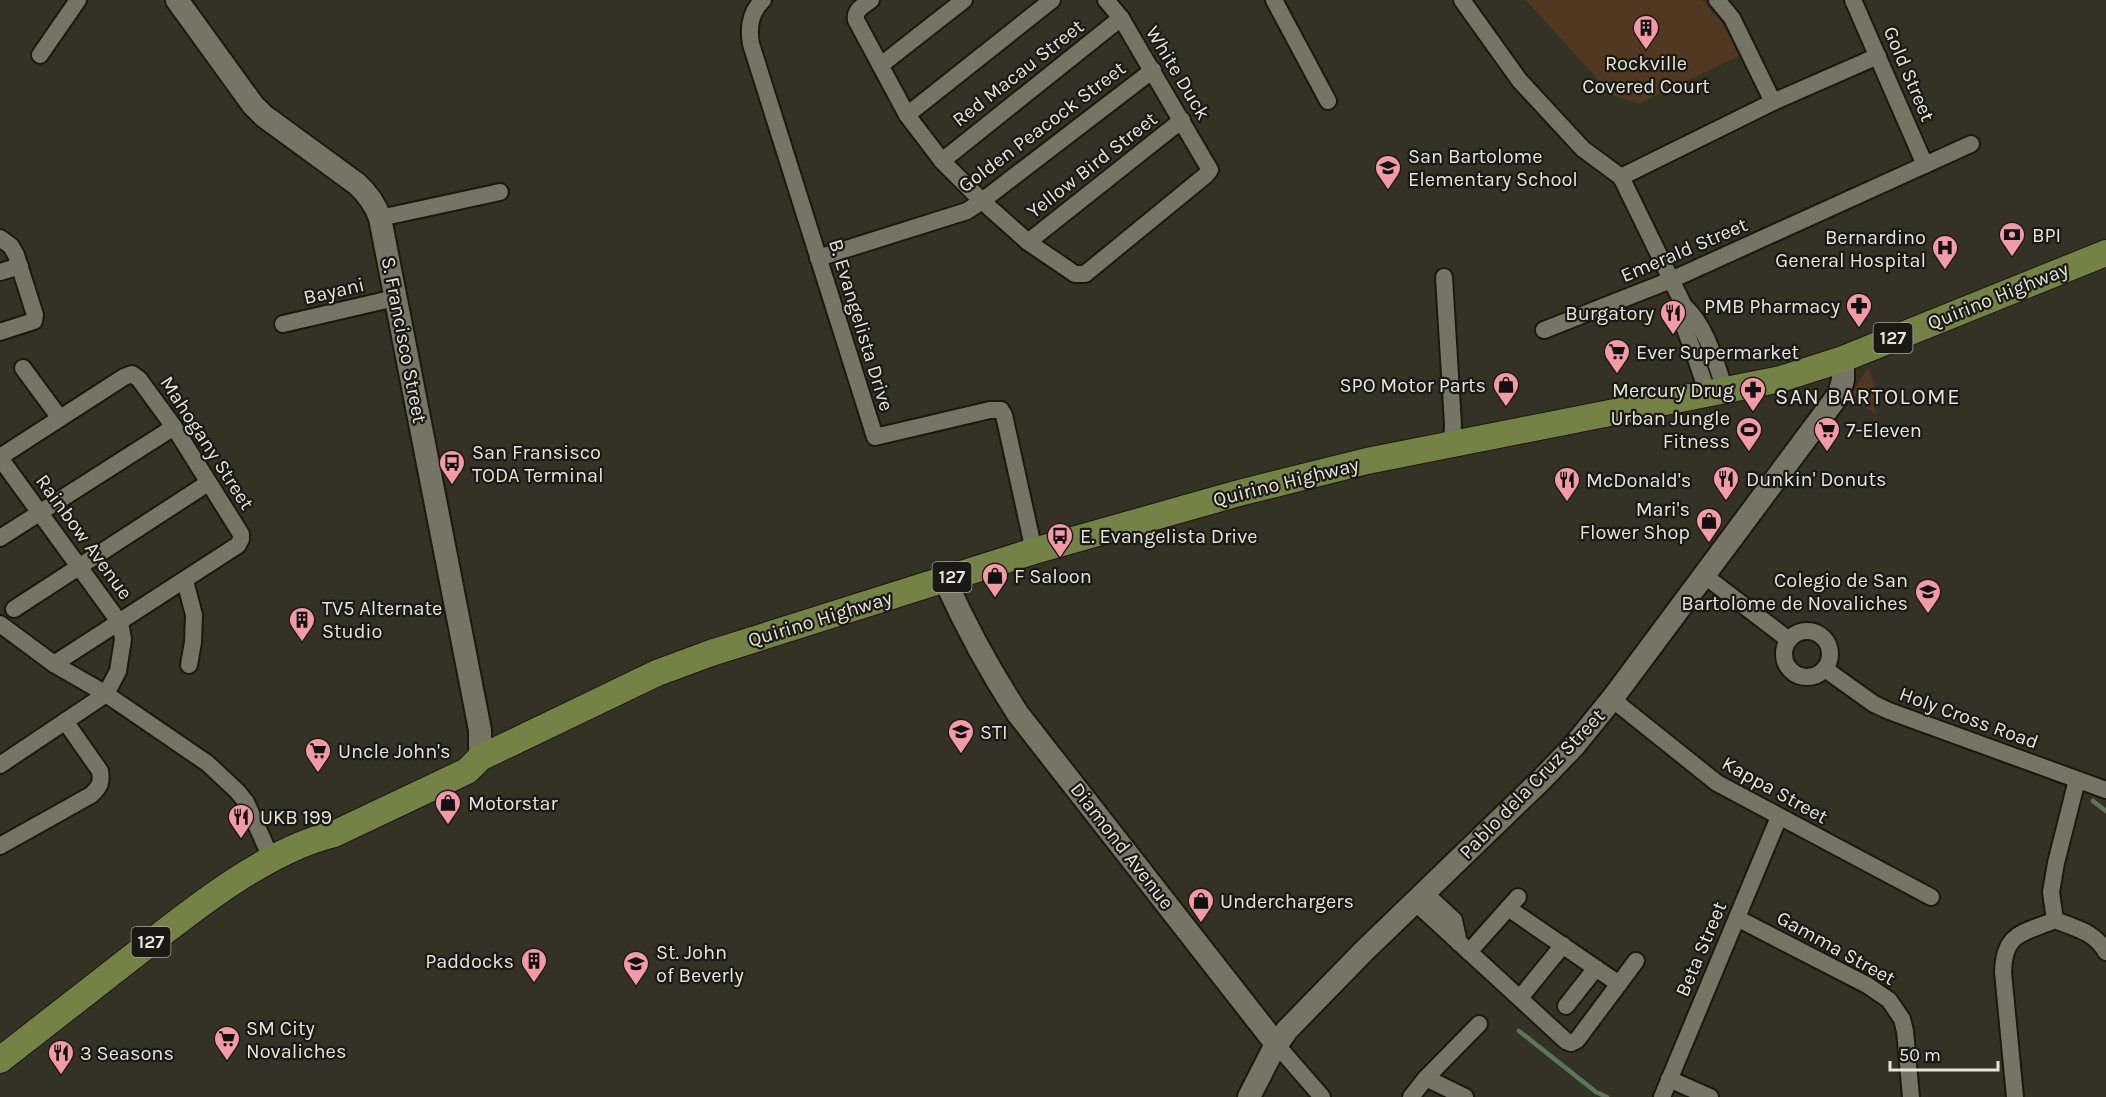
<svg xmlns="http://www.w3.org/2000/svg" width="2106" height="1097" viewBox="0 0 2106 1097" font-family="Karla,sans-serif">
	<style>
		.green { fill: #513921 }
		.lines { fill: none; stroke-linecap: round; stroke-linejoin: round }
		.stream { stroke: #5c7757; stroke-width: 4.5 }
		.street-casing { stroke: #1b190d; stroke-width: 20 }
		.secondary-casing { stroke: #1b190d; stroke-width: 26 }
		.primary-casing { stroke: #1b190d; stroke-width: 28 }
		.street { stroke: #757465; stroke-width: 16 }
		.secondary { stroke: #757465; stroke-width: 22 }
		.primary { stroke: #758246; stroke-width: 26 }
		.labels { text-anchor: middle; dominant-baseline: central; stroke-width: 4.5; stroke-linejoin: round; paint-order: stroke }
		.shield { fill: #1a1913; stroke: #a8a8a0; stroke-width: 1.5 }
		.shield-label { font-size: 18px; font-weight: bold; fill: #e5e5dc }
		.poi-label { font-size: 20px; fill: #e5e5dc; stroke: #1a1913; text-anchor: start }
		.street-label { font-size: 20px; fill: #e5e5dc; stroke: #1a1913 }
		.quarter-label { font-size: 22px; letter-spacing: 1.5px; fill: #e5e5dc; stroke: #1a1913 }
	</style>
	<rect width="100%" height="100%" fill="#333224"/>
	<g class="green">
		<polygon points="1526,0 1702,0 1723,24 1739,56 1638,104 1612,95"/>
		<polygon points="1868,368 1880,399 1872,403 1877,415 1863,405 1852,393"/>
	</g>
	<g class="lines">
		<g class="stream">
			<polyline points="2093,801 2106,811"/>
			<polyline points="1519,1031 1596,1092 1607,1097"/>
		</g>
		<defs>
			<g id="street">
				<path d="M763 0C750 12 748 27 751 44L875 437 990 410H1001L1004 415 1034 551"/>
				<path d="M871 0C864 5 854 10 856 20L907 115 942 161 982 201 1028 242 1075 274H1085L1206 175 1210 170 1121 18 1106 0"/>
				<polyline points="1274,0 1328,101"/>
				<path d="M1462 0 1520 81 1583 149 1621 177 1684 306C1707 327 1715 361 1725 390"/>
				<polyline points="1717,0 1732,18 1773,102"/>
				<polyline points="1853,0 1925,165"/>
				<polyline points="40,55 78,0"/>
				<polyline points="881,65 964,0"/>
				<polyline points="907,115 1052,0"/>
				<polyline points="942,161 1121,18"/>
				<polyline points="1621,177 1773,102 1878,56"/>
				<polyline points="380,218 500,192"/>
				<polyline points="0,238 11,246 16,255 35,315 34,321 0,332"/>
				<polyline points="1028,242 1182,120"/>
				<polyline points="818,258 967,211 982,201 1153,70"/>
				<polyline points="0,272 20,266"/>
				<polyline points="1444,277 1453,425 1452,444"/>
				<polyline points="1684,306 1681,318 1695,356 1708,394"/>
				<polyline points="283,324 395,298"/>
				<polyline points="1544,330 1671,280 1971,144"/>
				<polyline points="23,368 59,417"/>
				<polyline points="0,457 124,377 132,374 139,379 174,427 241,534 241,539 238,545 54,664"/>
				<polyline points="0,458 120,623 123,639 118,671 106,694 0,765"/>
				<polyline points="0,538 174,427"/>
				<polyline points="1705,576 1789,640"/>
				<polyline points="185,581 194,615 193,642 189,665"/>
				<polyline points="14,609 208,483"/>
				<polyline points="0,624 54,664 106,694 207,763 237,791 246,802 272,860"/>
				<circle cx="1807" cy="654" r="23"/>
				<polyline points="1825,669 1874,704 1889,711 2106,790"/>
				<polyline points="1612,699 1717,783 1931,897"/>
				<path d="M0 846 91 795C100 787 102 782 100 771L65 721"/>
				<polyline points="1425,893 1454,920 1459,943"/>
				<polyline points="1415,902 1566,1041 1571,1043 1577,1040 1636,961"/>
				<polyline points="1508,908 1619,984"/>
				<polyline points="1737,918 1867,985 1889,1000 1902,1019 1905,1031 1911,1097"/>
				<polyline points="2055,920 2051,892 2056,863 2077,780"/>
				<path d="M2055 920C2075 928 2095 932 2106 952"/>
				<polyline points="1469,952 1518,897"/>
				<polyline points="1520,998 1563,945"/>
				<polyline points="1566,1006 1596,968"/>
				<polyline points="1276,1044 1322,1097"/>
				<polyline points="1426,1078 1465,1097"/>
				<polyline points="1669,1079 1710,1097"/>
				<polyline points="1411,1097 1426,1078 1479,1024"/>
				<polyline points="1662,1097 1779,817"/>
				<path d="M2015 1097 2003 972C2004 931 2025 933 2055 920"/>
			</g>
			<g id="secondary">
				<path d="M177 0 253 105 264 116 357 184C368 194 375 204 380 218L480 730V758"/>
				<path d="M945 580C966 627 990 671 1018 714L1276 1044"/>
				<polyline points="1249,1097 1272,1052 1287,1030 1364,951 1541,780 1573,747 1612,699 1839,394 1843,380 1843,359"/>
			</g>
			<path id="primary" d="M0 1060C45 1025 91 989 136 954 191 911 266 850 334 834L467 771 480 758 657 673 711 653 1034 551 1239 493 1367 461 1781 379 1843 359 2106 253"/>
		</defs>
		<use href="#street" class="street-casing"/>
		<use href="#secondary" class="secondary-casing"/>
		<use href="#primary" class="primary-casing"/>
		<use href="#street" class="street"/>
		<use href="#secondary" class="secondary"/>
		<use href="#primary" class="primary"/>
	</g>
	<defs>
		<symbol id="building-pin" viewBox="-11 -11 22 30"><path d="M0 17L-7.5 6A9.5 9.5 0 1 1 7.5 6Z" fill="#f49aa6" stroke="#1a1913"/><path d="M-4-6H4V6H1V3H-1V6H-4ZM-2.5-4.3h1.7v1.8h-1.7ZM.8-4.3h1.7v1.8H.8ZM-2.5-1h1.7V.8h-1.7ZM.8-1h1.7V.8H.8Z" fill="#111"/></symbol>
		<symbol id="school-pin" viewBox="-11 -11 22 30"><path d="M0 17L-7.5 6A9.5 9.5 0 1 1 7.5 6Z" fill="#f49aa6" stroke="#1a1913"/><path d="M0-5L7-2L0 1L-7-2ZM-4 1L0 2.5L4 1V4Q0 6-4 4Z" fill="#111"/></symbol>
		<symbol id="bank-pin" viewBox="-11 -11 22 30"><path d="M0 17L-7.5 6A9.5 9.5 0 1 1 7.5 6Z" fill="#f49aa6" stroke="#1a1913"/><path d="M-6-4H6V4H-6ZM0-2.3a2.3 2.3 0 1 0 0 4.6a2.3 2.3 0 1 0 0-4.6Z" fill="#111"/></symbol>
		<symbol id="hospital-pin" viewBox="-11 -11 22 30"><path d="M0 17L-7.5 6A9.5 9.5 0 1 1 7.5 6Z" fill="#f49aa6" stroke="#1a1913"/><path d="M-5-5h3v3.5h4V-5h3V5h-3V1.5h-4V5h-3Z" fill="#111"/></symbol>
		<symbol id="pharmacy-pin" viewBox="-11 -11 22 30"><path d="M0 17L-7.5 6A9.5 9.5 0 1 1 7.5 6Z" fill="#f49aa6" stroke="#1a1913"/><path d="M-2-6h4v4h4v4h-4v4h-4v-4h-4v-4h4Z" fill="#111"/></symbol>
		<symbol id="restaurant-pin" viewBox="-11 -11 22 30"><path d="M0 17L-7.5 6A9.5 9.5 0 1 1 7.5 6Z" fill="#f49aa6" stroke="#1a1913"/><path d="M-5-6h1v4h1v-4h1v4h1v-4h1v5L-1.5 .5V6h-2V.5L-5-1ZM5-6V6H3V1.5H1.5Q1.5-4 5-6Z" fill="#111"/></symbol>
		<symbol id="supermarket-pin" viewBox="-11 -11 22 30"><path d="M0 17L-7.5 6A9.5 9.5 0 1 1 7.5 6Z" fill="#f49aa6" stroke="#1a1913"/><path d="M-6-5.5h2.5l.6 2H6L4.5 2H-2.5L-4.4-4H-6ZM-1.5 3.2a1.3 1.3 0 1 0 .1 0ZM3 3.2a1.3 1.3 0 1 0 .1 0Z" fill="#111"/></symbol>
		<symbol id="shop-pin" viewBox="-11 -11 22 30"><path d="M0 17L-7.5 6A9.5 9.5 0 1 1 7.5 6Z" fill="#f49aa6" stroke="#1a1913"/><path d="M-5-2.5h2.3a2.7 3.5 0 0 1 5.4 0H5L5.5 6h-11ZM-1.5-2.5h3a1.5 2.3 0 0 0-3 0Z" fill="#111"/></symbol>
		<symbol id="stadium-pin" viewBox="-11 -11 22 30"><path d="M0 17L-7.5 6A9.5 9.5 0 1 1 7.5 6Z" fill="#f49aa6" stroke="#1a1913"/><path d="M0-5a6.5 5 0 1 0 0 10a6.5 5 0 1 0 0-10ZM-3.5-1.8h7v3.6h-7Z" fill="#111"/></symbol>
		<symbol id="bus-pin" viewBox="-11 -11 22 30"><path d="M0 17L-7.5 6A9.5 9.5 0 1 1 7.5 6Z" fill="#f49aa6" stroke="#1a1913"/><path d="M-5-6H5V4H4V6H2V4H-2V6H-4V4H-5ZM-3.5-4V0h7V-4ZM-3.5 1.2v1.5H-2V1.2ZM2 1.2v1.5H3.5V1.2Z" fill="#111"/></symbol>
		<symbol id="university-pin" viewBox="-11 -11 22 30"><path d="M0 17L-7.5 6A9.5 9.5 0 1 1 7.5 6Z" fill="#f49aa6" stroke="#1a1913"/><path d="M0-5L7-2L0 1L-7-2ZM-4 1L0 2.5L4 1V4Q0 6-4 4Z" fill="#111"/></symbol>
	</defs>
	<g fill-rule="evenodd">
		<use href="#building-pin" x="1631" y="13" width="30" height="40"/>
		<use href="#school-pin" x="1373" y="153" width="30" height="40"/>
		<use href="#bank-pin" x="1997" y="220" width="30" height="40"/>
		<use href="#hospital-pin" x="1930" y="233" width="30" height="40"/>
		<use href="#pharmacy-pin" x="1844" y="291" width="30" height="40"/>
		<use href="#restaurant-pin" x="1658" y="298" width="30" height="40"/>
		<use href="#supermarket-pin" x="1602" y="337" width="30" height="40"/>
		<use href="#shop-pin" x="1491" y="370" width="30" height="40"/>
		<use href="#pharmacy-pin" x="1738" y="375" width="30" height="40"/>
		<use href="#stadium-pin" x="1734" y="415" width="30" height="40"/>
		<use href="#supermarket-pin" x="1812" y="415" width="30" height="40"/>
		<use href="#bus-pin" x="437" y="448" width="30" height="40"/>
		<use href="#restaurant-pin" x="1711" y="464" width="30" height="40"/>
		<use href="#restaurant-pin" x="1552" y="465" width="30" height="40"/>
		<use href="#shop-pin" x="1694" y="506" width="30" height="40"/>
		<use href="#bus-pin" x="1045" y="521" width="30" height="40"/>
		<use href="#shop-pin" x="980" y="561" width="30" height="40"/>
		<use href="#school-pin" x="1913" y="577" width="30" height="40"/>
		<use href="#building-pin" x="287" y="605" width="30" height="40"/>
		<use href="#university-pin" x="946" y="717" width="30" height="40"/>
		<use href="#supermarket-pin" x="303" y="736" width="30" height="40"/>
		<use href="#shop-pin" x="433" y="788" width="30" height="40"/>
		<use href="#restaurant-pin" x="226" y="802" width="30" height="40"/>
		<use href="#shop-pin" x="1186" y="886" width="30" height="40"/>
		<use href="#building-pin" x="519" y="946" width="30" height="40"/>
		<use href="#school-pin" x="621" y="949" width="30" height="40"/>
		<use href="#supermarket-pin" x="212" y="1024" width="30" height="40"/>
		<use href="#restaurant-pin" x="46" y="1038" width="30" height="40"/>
	</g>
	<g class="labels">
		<g class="shield">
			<rect x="1873.5" y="323" width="39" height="30" rx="4.5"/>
			<rect x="932.5" y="562" width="39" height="30" rx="4.5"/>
			<rect x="131.5" y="927" width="39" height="30" rx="4.5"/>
		</g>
		<g class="shield-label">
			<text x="1893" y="338">127</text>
			<text x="952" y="577">127</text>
			<text x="151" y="942">127</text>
		</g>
		<g class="poi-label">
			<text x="1646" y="63" text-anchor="middle">Rockville<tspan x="1646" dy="23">Covered Court</tspan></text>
			<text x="1408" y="156">San Bartolome<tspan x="1408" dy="23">Elementary School</tspan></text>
			<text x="2032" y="235">BPI</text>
			<text x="1926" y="237" text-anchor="end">Bernardino<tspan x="1926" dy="23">General Hospital</tspan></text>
			<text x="1840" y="306" text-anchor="end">PMB Pharmacy</text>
			<text x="1654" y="313" text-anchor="end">Burgatory</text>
			<text x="1636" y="352">Ever Supermarket</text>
			<text x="1486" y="385" text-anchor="end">SPO Motor Parts</text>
			<text x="1734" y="390" text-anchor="end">Mercury Drug</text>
			<text x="1730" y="418" text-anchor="end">Urban Jungle<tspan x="1730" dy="23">Fitness</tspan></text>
			<text x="1846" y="430">7-Eleven</text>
			<text x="472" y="452">San Fransisco<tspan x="472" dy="23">TODA Terminal</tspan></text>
			<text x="1746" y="479">Dunkin' Donuts</text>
			<text x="1586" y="480">McDonald's</text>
			<text x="1690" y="509" text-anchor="end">Mari's<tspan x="1690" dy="23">Flower Shop</tspan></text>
			<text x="1080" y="536">E. Evangelista Drive</text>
			<text x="1014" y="576">F Saloon</text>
			<text x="1908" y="580" text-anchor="end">Colegio de San<tspan x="1908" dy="23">Bartolome de Novaliches</tspan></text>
			<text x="322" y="608">TV5 Alternate<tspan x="322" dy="23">Studio</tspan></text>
			<text x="980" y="732">STI</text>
			<text x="338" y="751">Uncle John's</text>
			<text x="468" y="803">Motorstar</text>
			<text x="260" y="817">UKB 199</text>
			<text x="1220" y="901">Underchargers</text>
			<text x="656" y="952">St. John<tspan x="656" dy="23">of Beverly</tspan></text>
			<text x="514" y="961" text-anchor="end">Paddocks</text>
			<text x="246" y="1028">SM City<tspan x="246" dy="23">Novaliches</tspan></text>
			<text x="80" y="1053">3 Seasons</text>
		</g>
		<g class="street-label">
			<text transform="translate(1018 73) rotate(-38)">Red Macau Street</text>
			<text transform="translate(1178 73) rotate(59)">White Duck</text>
			<text transform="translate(1909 74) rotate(67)">Gold Street</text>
			<text transform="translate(1042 127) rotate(-37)">Golden Peacock Street</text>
			<text transform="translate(1092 165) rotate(-38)">Yellow Bird Street</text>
			<text transform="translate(1684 250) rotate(-23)">Emerald Street</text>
			<text transform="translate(334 291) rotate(-13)">Bayani</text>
			<text transform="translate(1998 296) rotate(-22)">Quirino Highway</text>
			<text transform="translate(861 325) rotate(73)">B. Evangelista Drive</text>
			<text transform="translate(404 340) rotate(79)">S. Francisco Street</text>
			<text transform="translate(207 443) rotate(57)">Mahogany Street</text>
			<text transform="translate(1286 482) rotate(-14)">Quirino Highway</text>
			<text transform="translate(84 537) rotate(54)">Rainbow Avenue</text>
			<text transform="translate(820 619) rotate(-17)">Quirino Highway</text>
			<text transform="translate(1969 718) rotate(20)">Holy Cross Road</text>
			<text transform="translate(1532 784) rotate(-46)">Pablo dela Cruz Street</text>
			<text transform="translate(1775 790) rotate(29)">Kappa Street</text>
			<text transform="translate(1122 846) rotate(52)">Diamond Avenue</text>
			<text transform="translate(1836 948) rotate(29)">Gamma Street</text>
			<text transform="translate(1701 949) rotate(-67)">Beta Street</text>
		</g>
		<g class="quarter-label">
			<text x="1868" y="397">SAN BARTOLOME</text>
		</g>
	</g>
	<path d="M1890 1061v9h108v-9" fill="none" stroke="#e5e5dc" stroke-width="3"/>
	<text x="1899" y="1061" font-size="18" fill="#e5e5dc" stroke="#1a1913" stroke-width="4.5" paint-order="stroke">50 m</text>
</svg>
